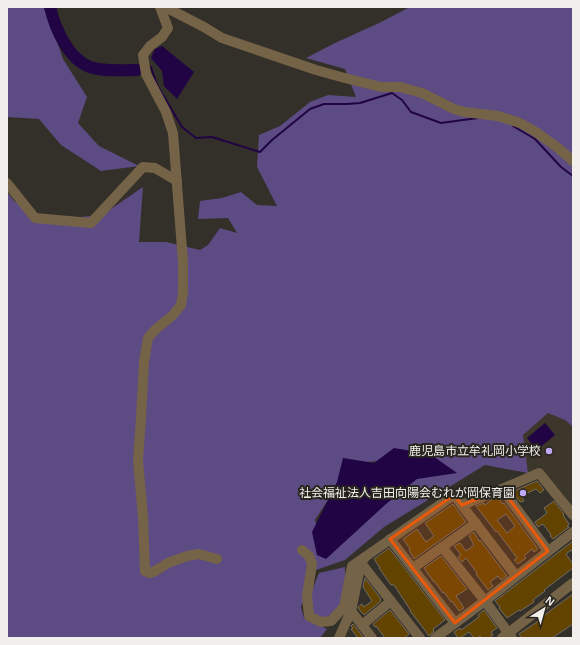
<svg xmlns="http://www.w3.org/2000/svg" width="580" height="645" viewBox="0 0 580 645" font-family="Arial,'Noto Sans JP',sans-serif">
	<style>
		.built { fill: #3d362a }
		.green { fill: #5d4b83; fill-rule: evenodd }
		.water { fill: #210443 }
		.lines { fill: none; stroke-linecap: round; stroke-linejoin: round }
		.stream { stroke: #210443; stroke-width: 2 }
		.river { stroke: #210443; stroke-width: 12 }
		.building { fill: #624300; stroke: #726d66; fill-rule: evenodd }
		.minor { stroke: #756347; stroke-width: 10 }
		.marked { fill: #e8590c; fill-opacity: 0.2; stroke: #e8590c; stroke-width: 3; stroke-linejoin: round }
		.poi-dot { fill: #bfa9f4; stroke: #29251f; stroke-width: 1.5 }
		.labels { text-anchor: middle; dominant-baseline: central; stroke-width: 4; stroke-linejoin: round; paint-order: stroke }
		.poi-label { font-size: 12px; fill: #f1eeeb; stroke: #29251f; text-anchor: end }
	</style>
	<rect width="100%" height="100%" fill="#332f29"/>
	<polygon class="built" points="549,413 565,420 573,427 573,508 541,467 528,473 522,435"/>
	<g class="green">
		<polygon points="7,7 45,7 63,59 87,97 78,123 99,146 139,166 101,171 61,145 39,119 7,117"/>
		<path d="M410 7H573V427L565 420 548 413 523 435 528 473 485 465 384 527 345 560 316 570 301 607 304 618 327 629 320 638H7V192L14 201 45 220 102 215 143 187 139 242H166L200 250 208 245 220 228 237 233 228 218 198 219 200 201 222 198 241 192 257 205 277 206 257 167 259 135 280 126 310 102 328 95 356 97 345 69 306 58 335 43 379 23ZM396 460 324 555 315 520 352 463Z"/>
		<polygon points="345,567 345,587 342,604 331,618 323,619 312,613 310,596 319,573"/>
	</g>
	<g class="water">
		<polygon points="162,46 194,72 177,99 164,86 162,71 151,58 155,49"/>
		<polygon points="545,423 555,435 537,450 527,438"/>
		<polygon points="394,448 430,454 457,473 417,479 386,504 326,559 317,555 312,532 337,482 343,458 374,463"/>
	</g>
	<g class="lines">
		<g class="stream">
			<polyline points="148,68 151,67 157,85 182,127 196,138 212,137 260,152 272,140 310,109 324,104 347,104 360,103 392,93 402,100 411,112 441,123 478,118"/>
			<polyline points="137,70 141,69"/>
			<polyline points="513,126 535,139 561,167 573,176"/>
		</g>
		<path class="river" d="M50 7C55 28 68 59 90 67 104 72 122 70 137 70"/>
	</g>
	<g class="building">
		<polygon points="537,481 544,490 540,493 536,489 521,496 524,501 520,502 512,492"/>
		<path d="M498 498 503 504 504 503 538 549 534 552 532 549 524 556 526 558 518 564 514 560 517 558 497 531 496 532 476 506 484 503 485 505 491 500ZM506 514 515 526 507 533 497 520Z"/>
		<polygon points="554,501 564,514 563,515 569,524 567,526 569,527 553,539 550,536 551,535 549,532 543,524 538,527 535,522 547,513 544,508"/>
		<polygon points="453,504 466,522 414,559 409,550 410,549 403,539 417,529 426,542 434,536 425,523"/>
		<polygon points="474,532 479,541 480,540 507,576 501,580 498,576 490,582 493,586 488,590 476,574 477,573 466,558 462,562 458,557 461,555 454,546 460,543 466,551 474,545 469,536"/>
		<polygon points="573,541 573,553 571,550 566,554 573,564 573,568 544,590 545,591 533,600 534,602 520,611 519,610 507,618 499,608 500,607 495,601"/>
		<polygon points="389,548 445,620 433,629 434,631 429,636 424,629 410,611 411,611 394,585 391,585 379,568 380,568 374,559"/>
		<polygon points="441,556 467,589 456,596 464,608 459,611 452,601 451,602 444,592 443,593 434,581 433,581 424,568"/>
		<polygon points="365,578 381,599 380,600 381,601 364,615 358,608 358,607 362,604 364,607 372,601 363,587"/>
		<polygon points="573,594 573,624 552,638 522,638 519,634 540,620 539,619"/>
		<polygon points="390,610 409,634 404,638 385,638 376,626 375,627 373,624"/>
		<polygon points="484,610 497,628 491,632 493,635 489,638 482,638 480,636 477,638 474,638 469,632 460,638 458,638 454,632 460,628 461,630 479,617 478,615"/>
		<polygon points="353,624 364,638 358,638 351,629 353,628 351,626"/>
	</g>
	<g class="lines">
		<g class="minor">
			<polyline points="160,7 168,28 162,37 150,46 143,55 146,74 166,112 173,133 183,262 183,293 181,305 173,315 155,330 148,338 144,362 141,418 138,461 143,517 145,571 150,573 155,571 168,563 187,556 199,554 217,559"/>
			<polyline points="168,7 169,9 204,27 222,38 316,70 341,77 381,87 400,87 422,93 454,109 464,112 498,116 520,123 536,132 558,148 573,161"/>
			<polyline points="7,183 35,218 91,223 143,167 155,168 177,181"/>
			<polyline points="502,489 548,551"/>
			<polyline points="462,505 502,489 539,473 573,515"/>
			<polyline points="390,539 455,623"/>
			<polyline points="442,547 485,601 512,638"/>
			<polyline points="302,550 309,556 312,564 307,596 309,616 321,622 331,621 344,607 352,566 365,557"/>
			<polyline points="361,563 420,638"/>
			<polyline points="413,568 476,523"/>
			<polyline points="351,611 372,638"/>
			<polyline points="362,625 391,601"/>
			<polyline points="339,638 351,611 361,563 365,557 454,495 516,576"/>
			<polyline points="435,638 485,601 573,532"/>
			<polyline points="502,638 573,583"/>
		</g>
	</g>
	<path class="marked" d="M502 489 548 551 455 623 390 539 454 495 462 505Z"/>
	<g class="poi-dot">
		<circle cx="549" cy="451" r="4"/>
		<circle cx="523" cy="493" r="4"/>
	</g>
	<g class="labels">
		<g class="poi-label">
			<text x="541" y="451">鹿児島市立牟礼岡小学校</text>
			<text x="515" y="493">社会福祉法人吉田向陽会むれが岡保育園</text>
		</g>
	</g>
	<rect width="580" height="645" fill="none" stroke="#f1eeeb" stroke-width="16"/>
	<g transform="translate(544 609) rotate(37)" stroke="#29251f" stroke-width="3" paint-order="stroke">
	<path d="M0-3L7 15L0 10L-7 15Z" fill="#f1eeeb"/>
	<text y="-6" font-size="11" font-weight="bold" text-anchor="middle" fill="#f1eeeb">N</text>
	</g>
</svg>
